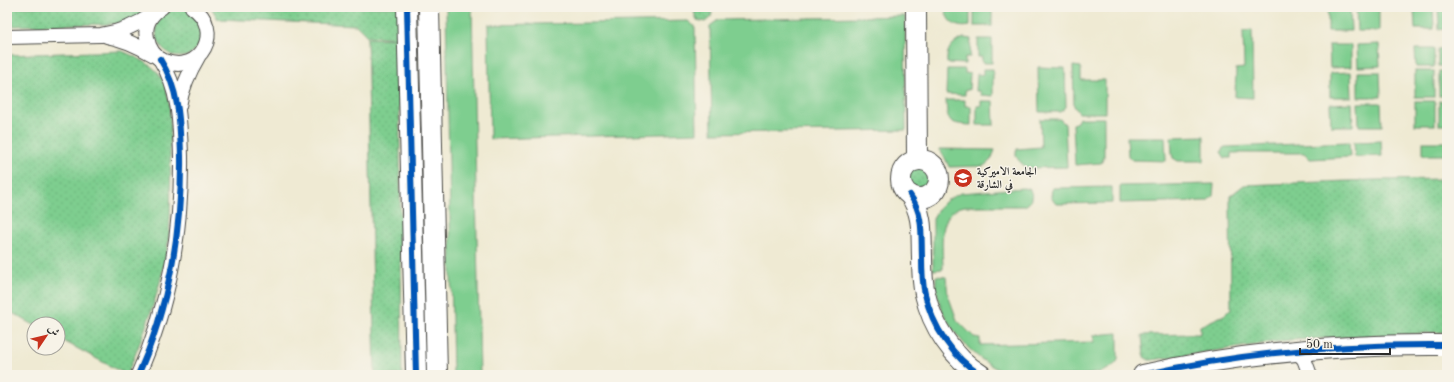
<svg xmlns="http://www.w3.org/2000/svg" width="1454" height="382" viewBox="0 0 1454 382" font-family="'Old Standard TT',Amiri,serif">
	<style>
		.grass { fill: url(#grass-dots); stroke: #547c5d }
		.garden { fill: #7ece8f; stroke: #547c5d }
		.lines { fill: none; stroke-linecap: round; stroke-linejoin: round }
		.street-casing { stroke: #484844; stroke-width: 16 }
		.secondary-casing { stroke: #484844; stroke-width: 22 }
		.street { stroke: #fff; stroke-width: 14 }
		.secondary { stroke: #fff; stroke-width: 20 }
		.cycleway-casing { stroke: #f7f3e8; stroke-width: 8 }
		.cycleway { stroke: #0057b8; stroke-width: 6 }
		.labels { text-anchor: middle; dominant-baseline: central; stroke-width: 3; stroke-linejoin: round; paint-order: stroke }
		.poi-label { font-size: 11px; font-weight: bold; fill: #2b2b2b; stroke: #f7f3e8; text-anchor: start }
	</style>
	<defs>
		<pattern id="grass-dots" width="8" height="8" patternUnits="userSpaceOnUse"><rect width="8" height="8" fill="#7ece8f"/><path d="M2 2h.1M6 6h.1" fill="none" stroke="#6db17c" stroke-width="1.8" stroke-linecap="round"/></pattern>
	</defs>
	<rect width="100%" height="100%" fill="#f7f3e8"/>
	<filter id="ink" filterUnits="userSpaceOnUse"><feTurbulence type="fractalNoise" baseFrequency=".025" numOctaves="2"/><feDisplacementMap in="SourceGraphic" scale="8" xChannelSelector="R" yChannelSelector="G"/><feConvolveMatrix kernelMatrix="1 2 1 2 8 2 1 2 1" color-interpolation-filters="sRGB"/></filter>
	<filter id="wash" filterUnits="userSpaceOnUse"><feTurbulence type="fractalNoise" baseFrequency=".012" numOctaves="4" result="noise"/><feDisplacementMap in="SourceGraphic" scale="16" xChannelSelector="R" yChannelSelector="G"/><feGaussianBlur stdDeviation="0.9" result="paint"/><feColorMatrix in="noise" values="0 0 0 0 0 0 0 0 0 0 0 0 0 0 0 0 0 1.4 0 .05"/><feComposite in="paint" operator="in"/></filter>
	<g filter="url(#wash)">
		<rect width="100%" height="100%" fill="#efead3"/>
		<g class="grass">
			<polygon points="7,7 149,7 142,19 112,24 7,26"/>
			<polygon points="211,7 400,7 402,38 367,36 356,25 218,19"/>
			<polygon points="697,7 710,7 712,13 711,17 705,22 697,20 694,12"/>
			<path d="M176 8C201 8 199 19 203 40 200 44 197 49 193 52 170 72 133 25 176 8Z"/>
			<polygon points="367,38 399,39 402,375 375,375"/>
			<path d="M122 51C138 58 157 65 164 83 172 103 170 129 170 150 171 178 171 207 169 235 164 282 145 331 127 375L58 338V324L34 325 7 310V55Z"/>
			<circle cx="920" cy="178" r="12"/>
			<polygon points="1447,179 1447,332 1289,340 1152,360 1149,360 1144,357 1142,335 1200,334 1200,326 1224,315 1231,309 1230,196 1244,185 1372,180"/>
		</g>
		<g class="garden">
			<polygon points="446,7 472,7 480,375 453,375"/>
			<polygon points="488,7 577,7 488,9"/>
			<path d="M945 7H970V26C956 29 946 22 945 7Z"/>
			<rect x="974" y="7" width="18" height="19"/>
			<polygon points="1414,7 1433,7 1434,29 1415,29"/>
			<polygon points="1438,7 1447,7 1447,30 1439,29"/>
			<polygon points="1328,8 1350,8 1351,31 1328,31"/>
			<polygon points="1356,8 1379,8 1379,31 1357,31"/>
			<polygon points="905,16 906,130 712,133 710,26 718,20"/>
			<polygon points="688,21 693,25 695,28 697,133 490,139 488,25"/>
			<polygon points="1252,30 1253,98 1235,97 1236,69 1244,68 1243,31"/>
			<path d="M964 38 971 39 970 57H965V64L947 63C946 50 951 43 964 38Z"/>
			<polygon points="978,39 992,39 992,63 982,63 982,57 978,57"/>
			<polygon points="1379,44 1380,66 1358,67 1357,45"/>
			<polygon points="1329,45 1351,45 1351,67 1330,68"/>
			<polygon points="1447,48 1447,66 1438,66 1438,49"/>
			<polygon points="1415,49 1434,49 1434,67 1416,67"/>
			<polygon points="1073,66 1081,67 1081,80 1105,80 1105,113 1079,113 1074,106"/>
			<polygon points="1038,67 1065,68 1066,107 1060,112 1039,112"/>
			<polygon points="947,69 965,69 965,73 970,74 969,90 965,90 965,95 946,94"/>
			<polygon points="983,69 993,69 993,96 981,95 980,91 976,91 977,74 983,75"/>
			<rect x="1415" y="71" width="19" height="26"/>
			<rect x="1439" y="71" width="8" height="25"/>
			<polygon points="1351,72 1352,97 1330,97 1330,73"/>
			<polygon points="1358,72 1380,72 1381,97 1358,97"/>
			<path d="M946 100H965V106H971V125C949 124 947 122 946 100Z"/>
			<polygon points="981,101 993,101 994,125 977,125 977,106 981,106"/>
			<rect x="1415" y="101" width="20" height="24"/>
			<rect x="1439" y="101" width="8" height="24"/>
			<polygon points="1352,103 1353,126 1331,126 1330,104"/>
			<polygon points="1358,103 1381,103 1382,126 1359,126"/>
			<polygon points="1079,118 1104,118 1104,158 1101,163 1075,165 1073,124 1077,122"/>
			<path d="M1040 119H1060L1065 124 1067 167 1027 168C1021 162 1013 158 1017 149L1041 147Z"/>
			<polygon points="1204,136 1204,161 1178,161 1173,158 1172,154 1171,137"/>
			<polygon points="1127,137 1165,137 1166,161 1132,160 1128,156"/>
			<polygon points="1381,141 1382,156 1355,157 1354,142"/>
			<polygon points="1349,142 1350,157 1310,159 1304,153 1231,153 1231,158 1225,158 1221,152 1222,149 1225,147"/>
			<rect x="1423" y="142" width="24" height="13"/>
			<polygon points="939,149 995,150 991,160 984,166 949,167 945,158"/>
			<polygon points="1214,184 1213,196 1207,201 1120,203 1120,186"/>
			<polygon points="1112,187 1112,203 1058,204 1055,203 1051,197 1052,188"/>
			<path d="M1023 188 1029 189 1032 194 1030 202 1025 206H965C936 211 943 247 943 269L933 270V219C938 206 948 198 961 193Z"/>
			<path d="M936 276 946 277 948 295 957 320 974 337 980 338V345L1094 342V335L1118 333V360C1107 380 1060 375 1041 375 1031 375 1019 377 1010 374 973 363 933 317 936 276Z"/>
		</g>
	</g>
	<g filter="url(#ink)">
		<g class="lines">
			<defs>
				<g id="street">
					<path d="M162 7C151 14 144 25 147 38 149 49 154 57 164 61 201 76 225 29 192 7"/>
					<path d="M107 36C125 39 139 46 154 55"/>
					<path d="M7 37 101 35C121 32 136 26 153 14"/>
					<path d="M179 106C182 88 189 72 198 57"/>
					<polyline points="1296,351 1304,359 1310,375"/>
					<path d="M138 375C169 307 182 230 181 156 180 121 179 89 160 59"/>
				</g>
				<g id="secondary">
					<polyline points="407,7 416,375"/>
					<polyline points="429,7 437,375"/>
					<polyline points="916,7 917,159"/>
					<circle cx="920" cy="179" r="19"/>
					<path d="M910 195C924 215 921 235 922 257 922 270 922 282 925 294 932 326 953 358 981 375"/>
					<path d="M1143 375C1242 352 1346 344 1447 345"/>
				</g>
			</defs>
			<use href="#street" class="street-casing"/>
			<use href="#secondary" class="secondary-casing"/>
			<use href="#street" class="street"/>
			<use href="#secondary" class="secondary"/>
			<defs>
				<g id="cycleway">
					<polyline points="407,7 416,375"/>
					<path d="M910 195C924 215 921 235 922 257 922 270 922 282 925 294 932 326 953 358 981 375"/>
					<path d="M138 375C169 307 182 230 181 156 180 121 179 89 160 59"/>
					<path d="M1143 375C1242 352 1346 344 1447 345"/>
				</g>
			</defs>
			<use href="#cycleway" class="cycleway-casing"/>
			<use href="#cycleway" class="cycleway"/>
		</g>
	</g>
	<defs>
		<symbol id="university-disc" viewBox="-11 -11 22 22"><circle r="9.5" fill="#c8321e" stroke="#f7f3e8"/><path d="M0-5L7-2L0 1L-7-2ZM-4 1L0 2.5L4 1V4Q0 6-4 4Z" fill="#fff"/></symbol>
	</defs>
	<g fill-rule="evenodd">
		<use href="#university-disc" x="952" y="167" width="22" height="22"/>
	</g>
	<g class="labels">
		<g class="poi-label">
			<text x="977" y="172">الجامعة الاميركية<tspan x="977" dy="13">في الشارقة</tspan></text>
		</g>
	</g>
	<rect width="1454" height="382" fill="none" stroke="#f7f3e8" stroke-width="24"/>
	<g transform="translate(46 336) rotate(55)"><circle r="19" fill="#f7f3e8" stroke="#a5a39c"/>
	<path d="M0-3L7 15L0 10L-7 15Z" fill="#c8321e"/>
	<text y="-6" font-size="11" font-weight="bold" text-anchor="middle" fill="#2b2b2b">ش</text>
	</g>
	<path d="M1300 348v6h90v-6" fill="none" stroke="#2b2b2b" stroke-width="2"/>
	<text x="1306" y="348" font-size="12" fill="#2b2b2b" stroke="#f7f3e8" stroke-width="3" paint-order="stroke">50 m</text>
</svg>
